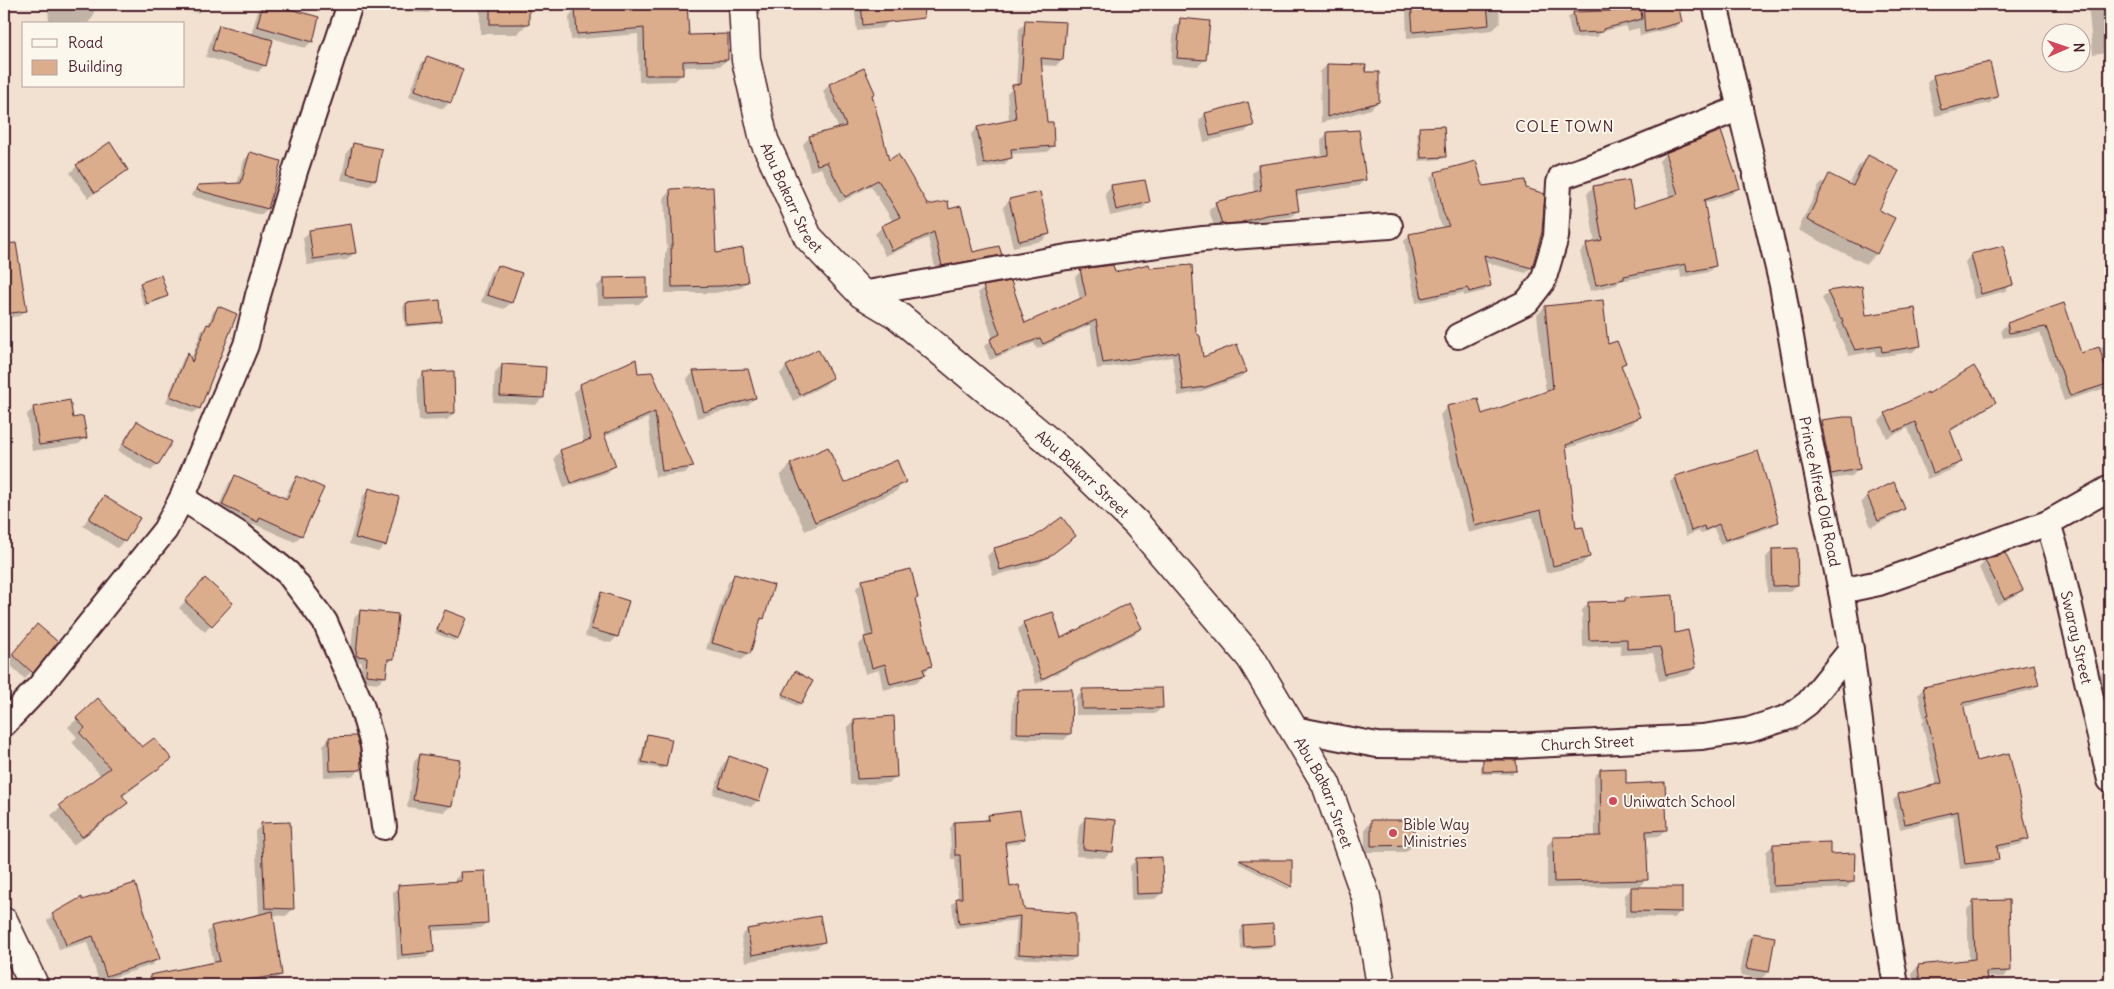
<svg xmlns="http://www.w3.org/2000/svg" width="2114" height="989" viewBox="0 0 2114 989" font-family="Delius,sans-serif">
	<style>
		.shadow { fill: #0003; fill-rule: evenodd }
		.building { fill: #dcad8d; stroke: #4a1f2b }
		.lines { fill: none; stroke-linecap: round; stroke-linejoin: round }
		.street-casing { stroke: #4a1f2b; stroke-width: 28 }
		.secondary-casing { stroke: #4a1f2b; stroke-width: 31 }
		.street { stroke: #fbf7ec; stroke-width: 24 }
		.secondary { stroke: #fbf7ec; stroke-width: 28 }
		.poi-dot { fill: #d1495b; stroke: #fbf7ec; stroke-width: 2 }
		.labels { text-anchor: middle; dominant-baseline: central; stroke-width: 4; stroke-linejoin: round; paint-order: stroke }
		.street-label { font-size: 15px; fill: #4a1f2b; stroke: #fbf7ec }
		.poi-label { font-size: 15px; fill: #4a1f2b; stroke: #fbf7ec; text-anchor: start }
		.neighbourhood-label { font-size: 16px; letter-spacing: 1px; fill: #4a1f2b; stroke: #fbf7ec }
	</style>
	<rect width="100%" height="100%" fill="#f2e1d0"/>
	<filter id="ink" filterUnits="userSpaceOnUse"><feTurbulence type="fractalNoise" baseFrequency=".02" numOctaves="2"/><feDisplacementMap in="SourceGraphic" scale="10" xChannelSelector="R" yChannelSelector="G"/><feConvolveMatrix kernelMatrix="1 2 1 2 8 2 1 2 1" color-interpolation-filters="sRGB"/></filter>
	<g filter="url(#ink)">
		<g class="shadow">
			<polygon points="48,4 93,4 94,16 88,23 49,24"/>
			<polygon points="174,4 206,4 198,13 173,6"/>
			<polygon points="264,4 318,18 312,41 305,48 272,38 265,65 258,72 206,57 213,33 219,26 251,35 258,10"/>
			<polygon points="386,4 436,4 429,13 385,10"/>
			<polygon points="480,4 528,4 527,24 517,34 480,34"/>
			<polygon points="599,4 685,4 688,36 727,60 720,66 682,67 682,74 675,81 639,82 638,34 571,40 569,16 576,9 599,8"/>
			<polygon points="854,4 928,4 888,8 889,21 883,28 857,31"/>
			<polygon points="1428,4 1499,4 1500,23 1493,30 1407,38 1406,12 1412,5"/>
			<polygon points="1622,4 1677,4 1681,22 1676,27 1640,36 1639,28 1627,31 1626,26 1601,32 1597,37 1572,38 1568,18 1573,13 1623,11"/>
			<polygon points="2088,4 2110,4 2110,52 2093,54"/>
			<polygon points="1181,20 1205,60 1198,66 1171,64 1174,26"/>
			<polygon points="1026,23 1062,59 1056,66 1040,65 1046,124 1053,146 1047,152 1010,154 1011,157 1005,164 978,169 971,134 977,128 1009,121 1007,93 1016,86 1019,29"/>
			<polygon points="427,57 450,102 443,109 409,96 421,64"/>
			<polygon points="1327,65 1364,73 1377,102 1371,109 1321,123 1320,72"/>
			<polygon points="863,70 889,162 928,207 948,210 972,254 1001,254 994,261 936,271 928,238 885,256 875,234 882,227 893,222 871,186 839,203 821,168 810,171 803,144 810,137 839,130 823,91 829,85"/>
			<polygon points="1934,76 1997,97 1990,103 1935,116 1927,83"/>
			<polygon points="1205,114 1252,125 1245,132 1204,142 1199,121"/>
			<polygon points="1420,129 1445,156 1442,159 1419,161 1417,132"/>
			<polygon points="1720,132 1738,188 1732,194 1703,204 1715,266 1708,272 1681,278 1680,270 1620,281 1616,285 1590,291 1580,252 1587,245 1595,243 1587,194 1593,187 1633,210 1671,198 1659,161 1665,154"/>
			<polygon points="1328,133 1365,180 1358,186 1295,196 1297,211 1291,217 1258,221 1231,229 1215,230 1209,210 1216,204 1254,193 1252,173 1259,166 1322,157 1321,140"/>
			<polygon points="353,145 375,179 369,186 341,180 347,152"/>
			<polygon points="250,154 267,209 261,215 191,196 192,193 198,186 237,185 244,160"/>
			<polygon points="1868,156 1878,211 1893,219 1876,254 1866,264 1798,230 1819,186 1830,176 1849,185 1858,167"/>
			<polygon points="77,166 127,170 88,198 70,173"/>
			<path d="M1436 173 1482 188 1525 189 1541 232 1531 268 1526 273 1484 262 1490 286 1484 291 1464 296 1463 293 1416 303 1404 241 1409 235 1443 228 1438 218 1430 178ZM1434 175H1437L1446 218H1444Z"/>
			<polygon points="1111,186 1149,202 1142,209 1110,216 1105,193"/>
			<polygon points="671,190 714,254 747,282 740,288 715,293 665,293 665,253 667,251 664,197"/>
			<polygon points="1010,200 1049,234 1042,241 1013,247 1003,207"/>
			<polygon points="310,231 354,253 347,260 307,265 303,238"/>
			<polygon points="1971,255 2012,284 2005,291 1974,299 1965,262"/>
			<polygon points="497,266 511,303 504,309 481,302 490,273"/>
			<polygon points="19,269 25,310 19,316 6,318 10,343 4,349 4,272"/>
			<polygon points="1081,271 1114,273 1195,333 1202,358 1245,372 1239,378 1199,392 1178,396 1172,357 1097,369 1090,325 1037,349 1034,343 990,360 984,346 993,339 978,293 984,287 1024,325 1080,300 1075,277"/>
			<polygon points="604,279 646,297 639,304 598,305 597,286"/>
			<polygon points="141,284 167,296 164,299 144,306 138,287"/>
			<polygon points="1828,292 1865,316 1920,345 1913,352 1876,357 1875,351 1849,356 1838,332 1836,323 1834,323 1822,298"/>
			<polygon points="406,304 441,321 438,324 405,327 403,307"/>
			<polygon points="2063,304 2080,354 2107,345 2110,367 2110,383 2106,388 2064,401 2040,333 2003,338 2001,330 2007,324"/>
			<polygon points="218,307 199,408 193,413 166,402 183,359 187,354 190,361 202,330 208,325 213,312"/>
			<polygon points="1545,307 1607,346 1624,363 1620,366 1639,417 1631,425 1566,449 1575,530 1589,557 1581,565 1546,573 1533,517 1468,533 1440,415 1447,407 1481,416 1546,393 1537,315"/>
			<polygon points="817,351 832,378 825,385 793,401 780,374 786,367"/>
			<polygon points="502,365 542,398 536,405 493,402 495,372"/>
			<polygon points="694,372 754,398 748,405 697,418 687,379"/>
			<polygon points="424,373 454,413 447,420 419,421 417,380"/>
			<polygon points="637,374 692,467 685,473 655,477 648,418 604,437 614,466 607,473 564,488 554,458 560,451 584,443 574,392 581,385"/>
			<polygon points="1994,402 1988,408 1950,432 1961,462 1954,469 1927,479 1908,428 1887,438 1879,421 1886,414"/>
			<polygon points="34,408 72,419 86,437 79,444 32,451 27,414"/>
			<polygon points="1852,418 1859,469 1852,476 1824,480 1815,428 1821,422"/>
			<polygon points="137,423 157,464 151,471 118,451 130,430"/>
			<polygon points="828,449 844,485 905,482 895,492 805,531 780,476 790,465"/>
			<polygon points="236,476 284,499 291,484 298,477 301,535 295,542 254,524 250,528 216,512 229,483"/>
			<polygon points="1675,477 1777,522 1772,527 1720,544 1714,528 1700,534 1699,531 1686,536 1670,482"/>
			<polygon points="369,490 385,545 378,552 349,544 363,496"/>
			<polygon points="1868,496 1904,509 1897,515 1871,527 1861,502"/>
			<polygon points="104,497 124,541 117,548 83,526 97,504"/>
			<polygon points="1074,536 1039,564 993,576 987,556 994,549 1034,538"/>
			<polygon points="1773,550 1797,585 1790,592 1767,592 1766,557"/>
			<polygon points="2005,554 2022,590 2015,596 1997,605 1979,568 1985,561"/>
			<polygon points="735,575 763,618 758,623 749,653 742,660 706,649 728,582"/>
			<polygon points="863,581 916,598 914,601 930,666 917,682 883,690 879,670 865,674 858,645 866,638 856,588"/>
			<polygon points="199,586 211,625 205,632 179,608"/>
			<polygon points="602,594 617,636 611,643 585,636 595,600"/>
			<polygon points="1625,599 1673,634 1695,668 1688,675 1659,681 1653,653 1621,655 1620,645 1583,647 1582,610 1588,604 1622,602"/>
			<polygon points="445,611 457,638 454,641 435,633"/>
			<polygon points="360,612 393,659 386,665 385,676 379,683 360,681 362,662 350,661 354,618"/>
			<polygon points="1024,623 1060,640 1141,628 1135,634 1036,684 1018,629"/>
			<polygon points="31,633 56,642 25,679 6,661"/>
			<polygon points="2110,667 2110,705 2097,676"/>
			<polygon points="795,673 800,703 797,706 781,697"/>
			<polygon points="2038,685 2032,690 1963,707 1975,763 2028,838 2022,844 1997,850 1998,859 1992,865 1960,869 1953,816 1900,829 1893,800 1899,795 1936,785 1922,722 1924,720 1918,694 1924,688"/>
			<polygon points="1083,690 1161,708 1155,714 1076,715 1076,697"/>
			<polygon points="1019,691 1070,734 1064,740 1011,738 1013,698"/>
			<polygon points="77,719 142,749 170,759 122,797 126,803 118,812 73,845 51,815 101,776 72,742 77,737 68,727"/>
			<polygon points="854,720 895,777 889,783 850,785 848,726"/>
			<polygon points="648,735 665,766 662,769 639,765 645,739"/>
			<polygon points="330,738 359,770 353,776 324,777 323,745"/>
			<polygon points="420,755 451,806 444,812 407,807 414,762"/>
			<polygon points="730,757 758,800 751,807 713,794 723,764"/>
			<polygon points="1484,761 1515,771 1512,774 1481,774 1481,764"/>
			<polygon points="1600,770 1625,785 1665,830 1659,836 1645,837 1646,879 1638,888 1681,911 1674,918 1625,917 1625,895 1634,886 1547,888 1547,845 1554,838 1595,838 1594,777"/>
			<polygon points="989,816 1023,839 1019,843 1005,845 1009,888 1023,911 1075,957 1071,961 1014,958 1017,920 955,928 952,904 958,899 955,859 951,859 950,828 954,823 984,821"/>
			<polygon points="1086,818 1112,851 1105,858 1076,856 1079,825"/>
			<polygon points="1372,821 1413,845 1406,852 1365,852 1365,828"/>
			<polygon points="289,823 293,909 286,916 272,915 281,974 276,979 246,984 246,985 147,985 147,981 152,976 214,963 207,932 212,927 259,915 255,831 262,825"/>
			<polygon points="1773,845 1829,856 1853,882 1846,888 1767,892 1766,852"/>
			<polygon points="1137,859 1162,893 1155,899 1131,900 1130,866"/>
			<polygon points="1240,861 1289,887 1289,884 1291,886 1288,889 1238,863"/>
			<polygon points="461,873 487,922 481,928 431,931 432,952 426,958 397,960 393,892 399,886 455,882 455,879"/>
			<polygon points="82,901 158,959 152,965 99,982 87,942 59,950 54,934 47,921 53,915"/>
			<polygon points="1974,903 2010,970 2004,977 1985,977 1986,985 1913,985 1912,973 1918,966 1969,961 1967,909"/>
			<polygon points="1243,928 1272,945 1269,948 1241,949 1240,931"/>
			<polygon points="747,930 824,941 817,948 745,962 741,937"/>
			<polygon points="1753,934 1774,938 1768,972 1761,979 1740,975 1746,941"/>
			<polygon points="756,979 757,985 722,985"/>
			<polygon points="929,982 941,985 925,985"/>
			<polygon points="693,983 693,985 639,985 641,984"/>
		</g>
		<g class="building">
			<polygon points="263,4 271,4 319,17 313,42 257,26"/>
			<rect x="490" y="4" width="39" height="20"/>
			<polygon points="638,4 687,4 689,35 728,34 728,60 683,61 683,75 645,75 644,28 577,34 575,8"/>
			<polygon points="861,4 923,4 924,18 863,25"/>
			<polygon points="1411,4 1487,4 1489,25 1413,32"/>
			<polygon points="1643,4 1678,4 1682,22 1645,32"/>
			<polygon points="1641,10 1642,19 1603,29 1603,32 1577,33 1573,12"/>
			<polygon points="1180,18 1210,21 1206,60 1177,58"/>
			<polygon points="1025,20 1066,22 1063,60 1041,58 1047,122 1053,122 1054,146 1011,149 1012,158 984,164 977,127 1016,119 1012,85 1021,84"/>
			<polygon points="219,25 273,40 266,66 212,50"/>
			<polygon points="427,56 463,69 451,103 415,90"/>
			<polygon points="1990,62 1998,97 1941,110 1933,75"/>
			<polygon points="1327,64 1366,65 1365,72 1379,72 1379,102 1327,117"/>
			<polygon points="864,68 875,93 872,95 889,160 898,154 928,205 948,201 949,209 961,206 973,252 999,246 1002,255 942,266 934,232 892,251 881,226 900,217 878,180 845,197 827,162 817,165 809,136 846,126 829,84"/>
			<polygon points="1248,102 1254,126 1210,136 1205,113"/>
			<polygon points="1444,126 1446,157 1421,158 1419,127"/>
			<polygon points="1359,130 1366,180 1296,191 1299,211 1266,215 1239,223 1222,224 1215,202 1261,190 1258,165 1328,155 1327,132"/>
			<polygon points="1721,131 1740,188 1704,200 1716,266 1687,272 1686,264 1624,276 1624,279 1596,285 1586,244 1602,240 1593,186 1629,180 1634,208 1678,194 1665,153"/>
			<polygon points="110,142 128,170 95,193 76,165"/>
			<polygon points="353,143 382,149 376,180 347,174"/>
			<polygon points="250,152 281,161 268,209 197,190 198,185 241,183"/>
			<polygon points="1868,155 1899,171 1879,210 1895,218 1877,254 1807,220 1829,174 1853,186"/>
			<polygon points="1476,161 1483,186 1525,180 1526,188 1545,194 1542,232 1532,268 1484,255 1491,286 1469,292 1468,288 1422,298 1409,234 1449,226 1443,212 1435,172"/>
			<polygon points="1145,180 1150,202 1116,210 1111,185"/>
			<polygon points="713,187 716,253 743,248 748,282 722,286 672,287 671,245 673,245 670,189"/>
			<polygon points="1040,192 1050,234 1019,241 1009,199"/>
			<polygon points="351,224 356,253 313,259 309,230"/>
			<polygon points="16,243 27,311 4,314 4,244"/>
			<polygon points="2003,246 2013,285 1981,294 1971,254"/>
			<polygon points="1149,264 1150,268 1192,265 1196,333 1200,336 1203,357 1237,344 1247,372 1206,387 1183,390 1178,352 1103,363 1096,320 1043,344 1040,338 996,355 990,339 1000,334 983,286 1011,281 1025,323 1086,296 1080,269 1113,265 1115,272"/>
			<polygon points="497,265 522,273 512,303 487,295"/>
			<polygon points="161,275 168,296 147,304 140,283"/>
			<polygon points="647,277 647,297 604,298 604,278"/>
			<polygon points="1862,286 1866,315 1915,308 1921,346 1882,352 1881,346 1855,350 1844,326 1842,318 1840,318 1827,291"/>
			<polygon points="440,300 442,322 407,325 406,303"/>
			<polygon points="1603,300 1608,344 1617,341 1626,363 1621,365 1640,417 1566,445 1576,528 1583,527 1590,557 1553,566 1541,510 1475,526 1447,406 1478,399 1482,414 1553,389 1545,306"/>
			<polygon points="2064,303 2081,353 2099,347 2110,381 2110,383 2070,396 2046,327 2009,333 2007,323"/>
			<polygon points="218,306 237,314 200,409 170,396 188,352 192,362 207,324 210,325"/>
			<polygon points="818,349 833,378 800,395 786,366"/>
			<polygon points="636,359 638,373 652,372 694,467 662,471 655,412 604,434 616,466 571,483 560,450 591,439 580,384"/>
			<polygon points="502,364 546,367 544,398 500,396"/>
			<polygon points="1974,366 1996,402 1950,430 1962,462 1933,473 1915,422 1894,432 1885,413 1928,392 1928,394"/>
			<polygon points="748,369 756,398 704,412 693,371"/>
			<polygon points="454,371 455,413 425,414 423,372"/>
			<polygon points="70,400 73,418 83,416 87,438 39,445 33,407"/>
			<polygon points="1844,417 1853,417 1860,469 1831,474 1821,420"/>
			<polygon points="137,421 172,442 158,465 123,444"/>
			<polygon points="828,447 844,483 897,460 906,482 815,522 790,464"/>
			<polygon points="1758,451 1779,522 1725,540 1719,524 1705,530 1704,526 1691,531 1675,476"/>
			<polygon points="235,475 287,499 297,476 324,488 302,536 260,517 258,522 222,505"/>
			<polygon points="1894,482 1905,509 1878,521 1867,495"/>
			<polygon points="369,488 399,497 386,546 355,538"/>
			<polygon points="104,496 140,518 125,542 89,519"/>
			<polygon points="1062,517 1076,536 1047,558 1000,570 994,548 1034,537"/>
			<polygon points="1797,548 1798,585 1773,586 1772,549"/>
			<polygon points="2005,553 2023,590 2004,599 1985,560"/>
			<polygon points="911,569 918,598 915,599 932,666 923,669 925,675 890,684 885,664 872,668 864,637 873,635 862,580"/>
			<polygon points="734,574 774,585 764,619 761,618 750,654 712,643"/>
			<polygon points="205,578 233,603 212,626 185,601"/>
			<polygon points="601,592 629,601 618,637 591,629"/>
			<polygon points="1673,595 1675,633 1688,630 1696,668 1666,675 1660,647 1627,649 1627,639 1589,640 1588,602 1625,601 1625,598"/>
			<polygon points="1129,603 1142,628 1042,679 1023,622 1053,612 1061,638"/>
			<polygon points="360,610 398,614 394,659 388,659 386,677 366,675 367,657 356,656"/>
			<polygon points="445,610 466,618 458,639 437,630"/>
			<polygon points="37,624 58,642 33,673 12,654"/>
			<polygon points="2034,664 2039,685 1963,703 1976,761 2009,753 2029,839 1997,846 1999,860 1965,864 1958,811 1905,824 1898,794 1942,783 1927,715 1929,715 1923,687"/>
			<polygon points="795,671 813,681 801,704 783,694"/>
			<polygon points="1162,688 1163,708 1082,709 1082,689"/>
			<polygon points="1072,689 1071,734 1017,733 1018,690"/>
			<polygon points="98,698 142,747 154,738 172,759 122,795 128,803 82,837 59,805 110,768 80,733 85,728 76,718"/>
			<polygon points="894,716 897,777 857,779 854,719"/>
			<polygon points="647,734 672,739 666,767 642,762"/>
			<polygon points="356,736 360,748 361,770 330,771 329,737"/>
			<polygon points="420,754 460,760 452,806 413,800"/>
			<polygon points="729,756 769,770 759,801 719,787"/>
			<polygon points="1483,760 1516,760 1517,771 1483,772"/>
			<polygon points="1626,768 1626,784 1665,782 1667,830 1646,831 1648,880 1554,882 1553,837 1601,836 1600,769"/>
			<polygon points="1020,811 1025,839 1005,842 1010,887 1019,885 1024,909 1076,913 1076,957 1018,954 1020,916 959,924 956,898 962,898 960,855 955,855 954,822 989,820 988,815"/>
			<polygon points="1085,817 1116,820 1113,852 1083,849"/>
			<polygon points="1371,820 1414,820 1414,845 1371,846"/>
			<polygon points="290,822 294,909 265,908 261,823"/>
			<polygon points="1830,842 1830,854 1855,853 1854,882 1773,886 1773,844"/>
			<polygon points="1162,857 1163,893 1137,894 1136,858"/>
			<polygon points="1239,860 1292,860 1292,887"/>
			<polygon points="485,871 488,923 432,926 434,952 402,955 398,885 461,881 460,872"/>
			<polygon points="135,883 160,959 106,976 93,936 66,945 60,928 52,914 82,897 82,900"/>
			<polygon points="1631,887 1682,887 1682,912 1631,911"/>
			<polygon points="2009,900 2011,971 1986,972 1987,985 1920,985 1918,965 1975,959 1973,901"/>
			<polygon points="273,911 282,975 247,980 248,985 151,985 150,975 220,961 211,926"/>
			<polygon points="820,916 825,942 752,955 747,929"/>
			<polygon points="1273,924 1274,945 1244,947 1243,926"/>
			<polygon points="1753,933 1775,937 1769,972 1746,968"/>
		</g>
		<g class="lines">
			<defs>
				<g id="street">
					<path id="s1" d="M1715 4 1782 285 1804 412 1841 591 1851 650 1886 927 1896 985"/>
					<polyline points="862,294 1067,257 1203,239 1390,226"/>
					<polyline points="1458,336 1527,302 1543,281 1556,237 1559,183 1561,177 1624,155 1740,108"/>
					<polyline points="182,498 242,536 288,573 325,622 361,704 373,745 384,827"/>
					<path id="s2" d="M2048 523 2059 559 2110 780"/>
					<polyline points="1841,591 1879,583 2048,523 2110,488"/>
					<polyline points="4,724 40,686 165,530 182,498 246,345 258,295 295,171 350,4"/>
					<path id="s3" d="M1294 729 1377 745 1514 746 1702 737 1749 730 1789 717 1808 703 1851 650"/>
				</g>
				<g id="secondary">
					<path id="s4" d="M743 4 746 60 764 140 808 237 862 294 897 315 1070 459 1136 523 1251 658 1326 784 1366 897 1381 985"/>
					<polyline points="4,922 34,985"/>
				</g>
			</defs>
			<use href="#street" class="street-casing"/>
			<use href="#secondary" class="secondary-casing"/>
			<use href="#street" class="street"/>
			<use href="#secondary" class="secondary"/>
		</g>
	</g>
	<g class="poi-dot">
		<circle cx="1613" cy="801" r="5"/>
		<circle cx="1393" cy="833" r="5"/>
	</g>
	<g class="labels">
		<g class="street-label">
			<text stroke="none"><textPath href="#s4" startOffset="202">Abu Bakarr Street</textPath></text>
			<text stroke="none"><textPath href="#s4" startOffset="608">Abu Bakarr Street</textPath></text>
			<text stroke="none"><textPath href="#s1" startOffset="499">Prince Alfred Old Road</textPath></text>
			<text stroke="none"><textPath href="#s2" startOffset="118">Swaray Street</textPath></text>
			<text stroke="none"><textPath href="#s3" startOffset="295">Church Street</textPath></text>
			<text stroke="none"><textPath href="#s4" startOffset="1012">Abu Bakarr Street</textPath></text>
		</g>
		<g class="poi-label">
			<text x="1623" y="801">Uniwatch School</text>
			<text x="1403" y="824">Bible Way<tspan x="1403" dy="17">Ministries</tspan></text>
		</g>
		<g class="neighbourhood-label">
			<text x="1565" y="126">COLE TOWN</text>
		</g>
	</g>
	<rect width="2114" height="989" fill="none" stroke="#fbf7ec" stroke-width="20"/>
	<rect x="10" y="10" width="2094" height="969" fill="none" stroke="#4a1f2b" stroke-width="2" filter="url(#ink)"/>
	<rect x="22" y="22" width="162" height="65" fill="#fbf7ec" stroke="#b4a19f"/>
	<rect x="32" y="39" width="25" height="8" fill="#fbf7ec" stroke="#b4a19f"/>
	<text x="68" y="48" font-size="15" fill="#4a1f2b">Road</text>
	<rect x="32" y="60" width="25" height="15" fill="#dcad8d" stroke="#b4a19f"/>
	<text x="68" y="72" font-size="15" fill="#4a1f2b">Building</text>
	<g transform="translate(2066 48) rotate(88)"><circle r="24" fill="#fbf7ec" stroke="#b4a19f"/>
	<path d="M0-4L9 19L0 12L-9 19Z" fill="#d1495b"/>
	<text y="-8" font-size="14" font-weight="bold" text-anchor="middle" fill="#4a1f2b">N</text>
	</g>
</svg>
